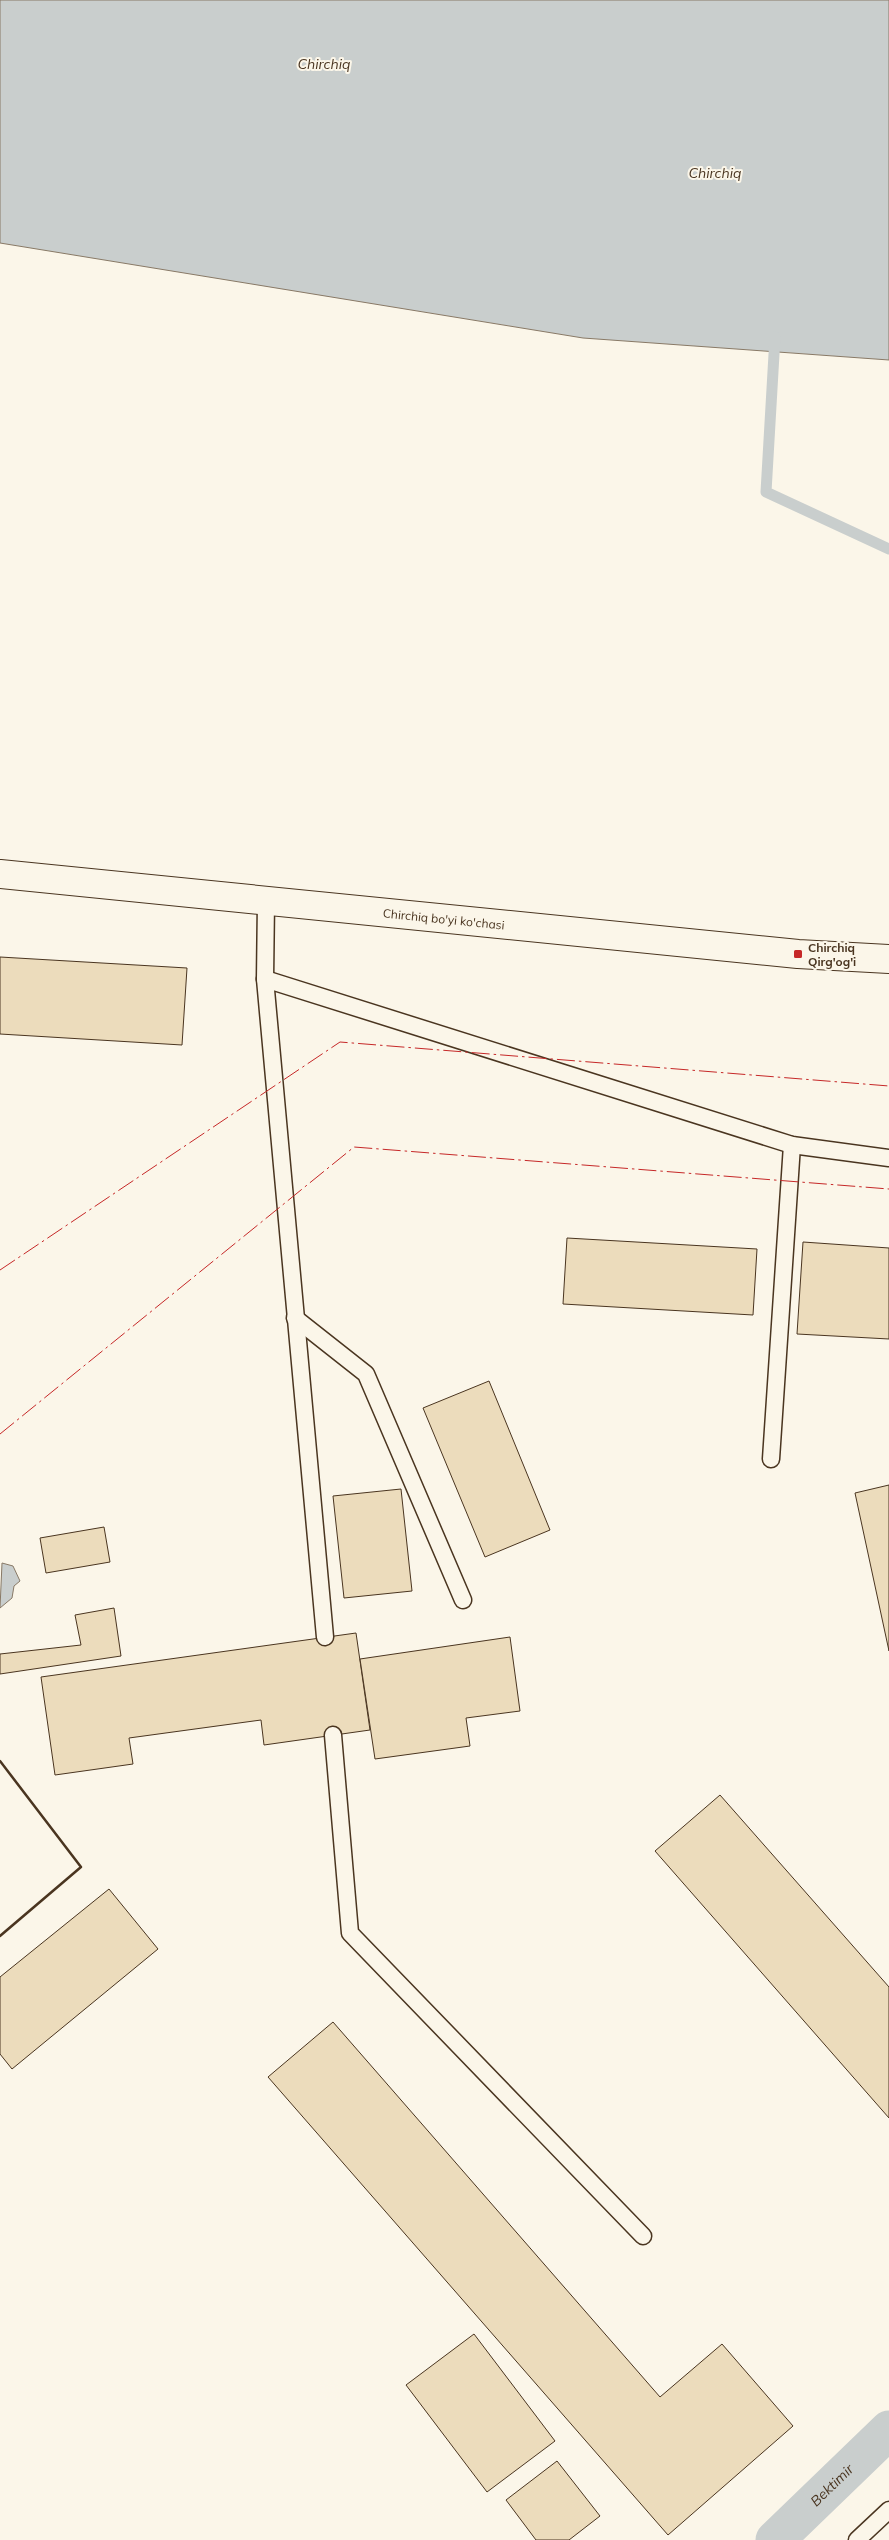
<svg xmlns="http://www.w3.org/2000/svg" width="889" height="2540" viewBox="0 0 889 2540" font-family="Mulish,sans-serif">
	<style>
		.water { fill: #c9cecd; stroke: #887966 }
		.lines { fill: none; stroke-linecap: round; stroke-linejoin: round }
		.stream { stroke: #c9cecd; stroke-width: 11 }
		.canal { stroke: #c9cecd; stroke-width: 39 }
		.building { fill: #ecdcbc; stroke: #4a3520 }
		.lane-casing { stroke: #4a3520; stroke-width: 19 }
		.street-casing { stroke: #4a3520; stroke-width: 30 }
		.lane { stroke: #fbf6e9; stroke-width: 16 }
		.street { stroke: #fbf6e9; stroke-width: 28 }
		.wall { stroke: #4a3520; stroke-width: 2.5 }
		.power { stroke: #c62828; stroke-width: 1; stroke-dasharray: 18 4 2.5 4; stroke-linecap: butt }
		.poi-dot { fill: #c62828; stroke: #fbf6e9; stroke-width: 2 }
		.labels { text-anchor: middle; dominant-baseline: central; stroke-width: 4; stroke-linejoin: round; paint-order: stroke }
		.street-label { font-size: 12px; fill: #4a3520; stroke: #fbf6e9 }
		.poi-label { font-size: 12px; font-weight: bold; fill: #4a3520; stroke: #fbf6e9; text-anchor: start }
		.water-label { font-size: 14px; font-style: italic; fill: #4a3520; stroke: #fbf6e9 }
	</style>
	<rect width="100%" height="100%" fill="#fbf6e9"/>
	<g class="water">
		<polygon points="0,0 889,0 889,360 583,338 0,243"/>
		<polygon points="2,1563 13,1566 20,1581 14,1586 12,1598 0,1608"/>
	</g>
	<g class="lines">
		<polyline class="stream" points="775,337 766,492 889,549"/>
		<path class="canal" id="s1" d="M775 2540 889 2430"/>
	</g>
	<g class="building">
		<polygon points="0,957 187,968 182,1045 0,1034"/>
		<polygon points="567,1238 757,1249 753,1315 563,1304"/>
		<polygon points="803,1242 889,1248 889,1339 797,1334"/>
		<polygon points="489,1381 550,1530 485,1557 423,1408"/>
		<polygon points="889,1485 889,1651 855,1493"/>
		<polygon points="401,1489 412,1591 344,1598 333,1496"/>
		<polygon points="104,1527 110,1562 46,1573 40,1538"/>
		<polygon points="114,1608 121,1656 0,1674 0,1654 81,1645 75,1615"/>
		<polygon points="356,1633 370,1730 264,1745 261,1720 129,1738 133,1764 55,1775 41,1677"/>
		<polygon points="510,1637 520,1711 466,1718 470,1746 375,1759 360,1659"/>
		<polygon points="720,1795 889,1987 889,2118 655,1851"/>
		<polygon points="109,1889 158,1949 12,2069 0,2054 0,1977"/>
		<polygon points="333,2022 660,2397 722,2344 793,2426 668,2535 268,2077"/>
		<polygon points="474,2334 555,2441 487,2492 406,2385"/>
		<polygon points="557,2461 600,2516 569,2540 536,2540 506,2500"/>
	</g>
	<g class="lines">
		<defs>
			<g id="lane">
				<polyline points="266,901 265,979 325,1637"/>
				<polyline points="265,979 792,1145 889,1158"/>
				<polyline points="295,1318 366,1374 463,1600"/>
				<polyline points="771,1459 792,1145"/>
				<polyline points="333,1735 350,1933 643,2236"/>
				<polyline points="857,2540 889,2510"/>
			</g>
			<g id="street">
				<path id="s2" d="M0 874 798 954 889 959"/>
			</g>
		</defs>
		<use href="#lane" class="lane-casing"/>
		<use href="#street" class="street-casing"/>
		<use href="#lane" class="lane"/>
		<use href="#street" class="street"/>
		<polyline class="wall" points="0,1761 81,1867 0,1936"/>
		<g class="power">
			<polyline points="0,1270 340,1042 889,1086"/>
			<polyline points="0,1434 354,1147 889,1189"/>
		</g>
	</g>
	<rect class="poi-dot" x="793" y="949" width="10" height="10" rx="2.5"/>
	<g class="labels">
		<g class="street-label">
			<text stroke="none"><textPath href="#s2" startOffset="446">Chirchiq bo'yi ko'chasi</textPath></text>
		</g>
		<g class="poi-label">
			<text x="808" y="947">Chirchiq<tspan x="808" dy="14">Qirg'og'i</tspan></text>
		</g>
		<g class="water-label">
			<text x="324" y="64">Chirchiq</text>
			<text x="715" y="173">Chirchiq</text>
			<text stroke="none"><textPath href="#s1" startOffset="79">Bektimir</textPath></text>
		</g>
	</g>
</svg>
